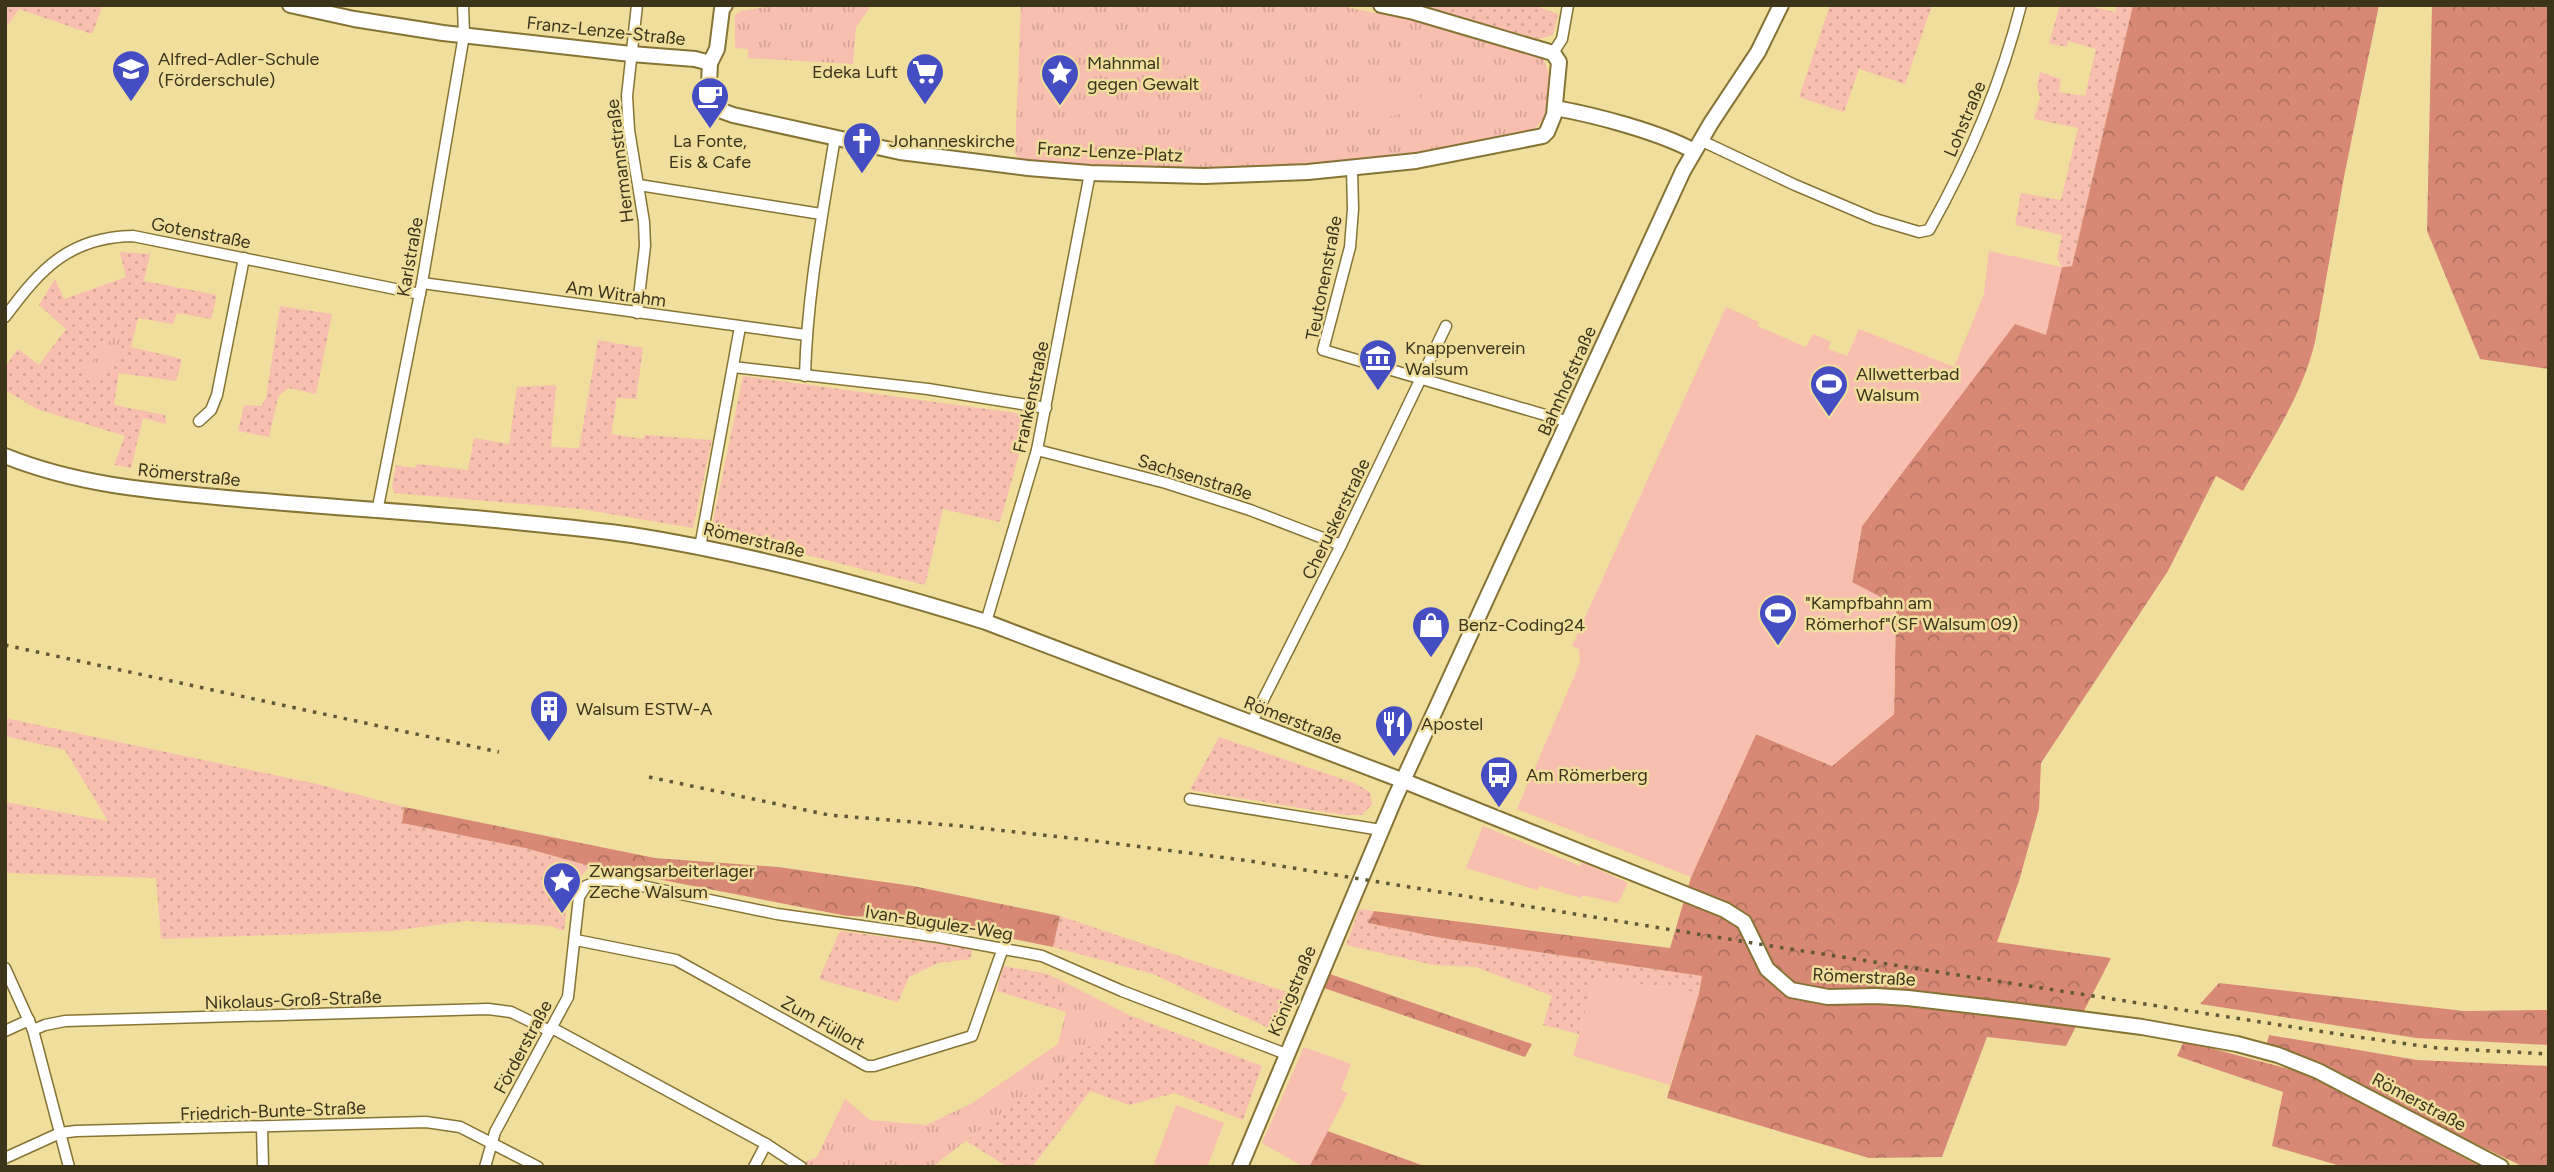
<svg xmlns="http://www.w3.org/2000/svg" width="2554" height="1172" viewBox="0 0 2554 1172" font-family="Figtree,sans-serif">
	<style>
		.grass { fill: url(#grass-dots) }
		.forest { fill: url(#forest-crowns) }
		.park { fill: url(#park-tufts) }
		.garden { fill: #f8beaf }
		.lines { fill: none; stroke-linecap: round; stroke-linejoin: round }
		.street-casing { stroke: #857435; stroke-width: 13 }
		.secondary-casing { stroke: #857435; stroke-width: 18 }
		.street { stroke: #fff; stroke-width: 10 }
		.secondary { stroke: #fff; stroke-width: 14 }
		.rail { stroke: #615836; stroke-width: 3.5; stroke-dasharray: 3.5 7; stroke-linecap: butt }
		.labels { text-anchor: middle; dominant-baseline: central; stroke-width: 5; stroke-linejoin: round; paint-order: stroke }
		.street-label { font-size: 18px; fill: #3c351b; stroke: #f0de9d }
		.poi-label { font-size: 18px; fill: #3c351b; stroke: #f0de9d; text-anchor: start }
	</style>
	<defs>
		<pattern id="grass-dots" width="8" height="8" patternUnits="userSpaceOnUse" patternTransform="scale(1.75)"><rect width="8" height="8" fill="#f8beaf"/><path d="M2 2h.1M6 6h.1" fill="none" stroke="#d6a496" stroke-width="1.8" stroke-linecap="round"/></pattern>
		<pattern id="forest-crowns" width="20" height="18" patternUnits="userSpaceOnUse" patternTransform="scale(1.75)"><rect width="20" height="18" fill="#d88976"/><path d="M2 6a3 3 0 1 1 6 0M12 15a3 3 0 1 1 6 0" fill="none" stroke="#b07160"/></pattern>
		<pattern id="park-tufts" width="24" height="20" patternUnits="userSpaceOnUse" patternTransform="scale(1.75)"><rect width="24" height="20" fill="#f8beaf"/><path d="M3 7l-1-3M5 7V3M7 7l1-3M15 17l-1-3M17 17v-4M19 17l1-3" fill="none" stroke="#d6a496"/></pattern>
	</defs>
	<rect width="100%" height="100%" fill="#f0de9d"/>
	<g class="grass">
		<polygon points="5,5 103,5 92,34 19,9 5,29"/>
		<polygon points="1416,5 1533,5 1558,14 1553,35 1539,39"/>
		<polygon points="1830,5 1932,5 1905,84 1859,69 1844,112 1799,97"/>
		<polygon points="2060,5 2087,5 2115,12 2117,5 2133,5 2072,266 2062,267 2057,257 2062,235 2015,225 2021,193 2061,200 2078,128 2034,119 2040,98 2037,86 2040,72 2061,79 2059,92 2085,96 2096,49 2068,41 2067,47 2049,43"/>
		<polygon points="120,252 150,254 144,281 217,295 211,319 177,313 173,324 138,318 131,347 182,359 176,381 119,373 114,405 165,415 166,424 143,418 131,468 114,465 125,436 37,409 5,390 5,367 18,349 39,365 66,329 39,305 55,279 64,299 126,277"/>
		<polygon points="280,306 332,314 316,394 288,388 278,397 269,437 238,431 244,405 261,406 266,398"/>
		<polygon points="598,340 643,348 636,399 617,398 611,434 642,439 645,435 712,440 693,528 581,509 395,493 392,487 396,465 415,468 417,464 468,470 474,438 509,444 517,387 556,385 551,447 579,448"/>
		<polygon points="743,376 1030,415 1000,522 943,509 925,585 711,531"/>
		<polygon points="5,718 317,784 404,807 402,822 525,848 590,866 569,891 564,931 551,926 465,921 392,931 161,939 156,878 5,873 5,802 108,821 65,750 5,736"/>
		<polygon points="1219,737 1354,783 1370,792 1372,805 1362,815 1344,815 1190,790"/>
		<polygon points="1359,909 1374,911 1369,923 1442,938 1702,976 1699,993 1595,977 1579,1034 1543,1025 1552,996 1476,967 1434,965 1346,945"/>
		<polygon points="1060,916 1292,994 1275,1031 1153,974 1053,947"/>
		<polygon points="840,931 973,948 970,959 938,963 909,977 898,1002 819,979"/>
		<polygon points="1003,966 1048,974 1066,1012 997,991"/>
		<polygon points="1129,1015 1262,1066 1243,1120 1175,1093 1129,1105 1090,1091 1032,1167 1008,1167 966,1141"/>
	</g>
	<g class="forest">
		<path d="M2133 5H2379L2344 177 2315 342C2302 396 2270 443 2243 491L2216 476 2168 571 2041 763 2039 809 2019 881 1997 942 2111 958 2066 1046 1987 1037 1942 1157 1869 1158 1667 1098 1699 993 1702 976 1442 938 1368 923 1374 911 1670 948 1691 877 1756 734 1832 766 1894 714 1896 606 1852 583 1862 526 2056 268 2072 266Z"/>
		<polygon points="2432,5 2549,5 2549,369 2480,359 2427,231"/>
		<polygon points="404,807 655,858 778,867 913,886 1060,916 1053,947 910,918 847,916 590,866 525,848 402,823"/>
		<polygon points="1327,973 1532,1044 1525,1057 1321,987"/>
		<polygon points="2219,983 2464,1011 2549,1010 2549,1045 2416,1038 2200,1004"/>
		<polygon points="2269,1035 2417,1060 2549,1066 2549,1167 2524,1167 2267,1043"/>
		<polygon points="2184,1041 2308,1074 2481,1167 2344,1167 2272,1146 2283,1092 2177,1056"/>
		<polygon points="1322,1129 1427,1167 1308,1167"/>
	</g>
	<g class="park">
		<polygon points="779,5 869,5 869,9 856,27 853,64 748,58 748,49 735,48 735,15 741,11"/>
		<path d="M1021 5H1336L1415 21 1542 57C1552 74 1553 101 1543 119 1540 124 1534 128 1530 132L1352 167 1246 172 1021 162 1015 153Z"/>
		<polygon points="117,336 123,345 117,349 123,358 89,381 81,370 101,356 97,350"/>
		<polygon points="1048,974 1129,1015 932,1167 803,1167 805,1162 817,1157 845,1099 870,1120 926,1125 971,1104 1058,1044 1066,1012"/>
	</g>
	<g class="garden">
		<polygon points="1417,83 1423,109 1373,120 1368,94"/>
		<polygon points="1989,251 2062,267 2046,335 2015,324 1862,526 1852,582 1896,605 1894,714 1832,766 1756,734 1691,877 1517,809 1580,663 1579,649 1572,646 1726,307 1759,322 1757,326 1806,347 1813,334 1831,342 1828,349 1847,356 1859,329 1954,367 1984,294"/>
		<polygon points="1483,826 1580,866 1582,862 1628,883 1618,903 1582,895 1581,898 1540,886 1537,890 1466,868"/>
		<polygon points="1595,977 1699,993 1670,1085 1573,1056"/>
		<polygon points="1304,1047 1351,1064 1341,1090 1348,1093 1309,1167 1304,1167 1262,1143"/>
		<polygon points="1176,1105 1224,1123 1207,1167 1162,1167 1154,1164"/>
	</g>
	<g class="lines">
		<defs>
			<g id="street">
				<polyline points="1553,53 1562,39 1568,5"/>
				<path d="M1700 140 1795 185 1875 219 1919 232 1929 230C1969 159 2001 84 2021 5"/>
				<polyline points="1352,169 1353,209 1350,247 1323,350 1569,422"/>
				<polyline points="639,185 821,214"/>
				<polyline points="422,283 806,335"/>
				<polyline points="637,313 645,246 644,222 629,130 627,96 637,5"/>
				<path d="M5 317C41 268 70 237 133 236L420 294"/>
				<polyline points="733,367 928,389 1046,408"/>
				<path d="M805 376C807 295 822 217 835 137"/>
				<polyline points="199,421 211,410 217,395 244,258"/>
				<polyline points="1037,450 1166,483 1250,510 1341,545"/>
				<polyline points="377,512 422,283 464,35 463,5"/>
				<polyline points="700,547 740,327"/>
				<polyline points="986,622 1037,450 1090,173"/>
				<polyline points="1251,724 1341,545 1446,326"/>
				<polyline points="1190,799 1381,830"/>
				<polyline points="576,940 676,960 867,1066 874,1066 972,1036 1003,948"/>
				<polyline points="5,968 33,1030 69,1167"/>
				<polyline points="552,1028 766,1144 801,1167"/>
				<polyline points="33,1030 45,1025 65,1021 488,1009 511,1012 550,1031"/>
				<polyline points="5,1031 29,1020"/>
				<polyline points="262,1127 263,1167"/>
				<polyline points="5,1158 60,1133 76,1131 426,1122 460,1127 538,1167"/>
				<polyline points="485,1167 495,1132 568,997 579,897 586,886 601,880 618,881 777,914 939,937 1042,956 1122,991 1286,1054"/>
				<polyline points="754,1167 766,1144"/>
			</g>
			<g id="secondary">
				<polyline points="290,5 354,19 443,33 631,54 695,59 710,63"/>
				<polyline points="725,5 722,9 717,49 710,63 708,104 711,107 733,115 900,152 1028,168 1090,173 1204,176 1308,172 1416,161 1543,136 1547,132 1554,115 1559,62 1553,53 1414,12 1381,5"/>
				<path d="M1555 108C1595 115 1659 132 1694 151"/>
				<path d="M5 456C77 485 151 491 227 498 313 506 399 511 485 519 534 524 584 528 632 535 752 554 870 586 986 622L1404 781 1725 910 1744 922 1767 969 1791 990 1828 997 1876 996 1908 998 2019 1011 2142 1027 2237 1044 2278 1055 2318 1071 2501 1167"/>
				<polyline points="1240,1167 1395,798 1683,171 1711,123 1758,52 1781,5"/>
			</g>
		</defs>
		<use href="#street" class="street-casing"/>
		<use href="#secondary" class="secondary-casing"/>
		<use href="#street" class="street"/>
		<use href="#secondary" class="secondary"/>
		<g class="rail">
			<polyline points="5,645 499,752"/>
			<polyline points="649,777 829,815 961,826 1088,840 1250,861 1771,946 2351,1036 2437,1048 2549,1054"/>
		</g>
	</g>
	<defs>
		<symbol id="school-pin" viewBox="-11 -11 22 30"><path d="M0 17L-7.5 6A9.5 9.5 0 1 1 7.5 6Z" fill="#454dc2" stroke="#f0de9d"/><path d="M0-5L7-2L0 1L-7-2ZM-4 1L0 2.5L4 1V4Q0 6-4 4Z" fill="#fff"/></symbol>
		<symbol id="supermarket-pin" viewBox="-11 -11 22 30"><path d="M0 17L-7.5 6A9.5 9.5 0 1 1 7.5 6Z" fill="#454dc2" stroke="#f0de9d"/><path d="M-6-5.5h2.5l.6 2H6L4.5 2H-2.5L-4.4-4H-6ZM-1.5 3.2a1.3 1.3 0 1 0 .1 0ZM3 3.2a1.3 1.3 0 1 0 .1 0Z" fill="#fff"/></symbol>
		<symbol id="sight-pin" viewBox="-11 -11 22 30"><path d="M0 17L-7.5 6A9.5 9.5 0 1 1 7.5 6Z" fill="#454dc2" stroke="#f0de9d"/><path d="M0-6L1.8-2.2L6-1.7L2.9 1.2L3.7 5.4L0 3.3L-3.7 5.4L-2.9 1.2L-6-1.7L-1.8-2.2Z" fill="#fff"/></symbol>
		<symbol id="cafe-pin" viewBox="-11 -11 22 30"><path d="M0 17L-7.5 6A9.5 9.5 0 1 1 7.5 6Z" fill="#454dc2" stroke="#f0de9d"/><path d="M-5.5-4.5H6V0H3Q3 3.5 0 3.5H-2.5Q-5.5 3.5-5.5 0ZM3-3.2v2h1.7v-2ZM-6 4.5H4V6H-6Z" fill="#fff"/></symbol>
		<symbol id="church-pin" viewBox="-11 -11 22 30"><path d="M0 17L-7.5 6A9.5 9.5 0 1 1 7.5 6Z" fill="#454dc2" stroke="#f0de9d"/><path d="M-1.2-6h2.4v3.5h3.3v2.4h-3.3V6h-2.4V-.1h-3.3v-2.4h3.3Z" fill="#fff"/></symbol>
		<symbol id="museum-pin" viewBox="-11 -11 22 30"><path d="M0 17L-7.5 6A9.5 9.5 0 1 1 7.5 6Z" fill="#454dc2" stroke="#f0de9d"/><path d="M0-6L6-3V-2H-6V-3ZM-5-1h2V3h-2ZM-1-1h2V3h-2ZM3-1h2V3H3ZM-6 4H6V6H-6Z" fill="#fff"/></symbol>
		<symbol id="stadium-pin" viewBox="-11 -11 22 30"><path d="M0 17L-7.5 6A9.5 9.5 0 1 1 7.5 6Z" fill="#454dc2" stroke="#f0de9d"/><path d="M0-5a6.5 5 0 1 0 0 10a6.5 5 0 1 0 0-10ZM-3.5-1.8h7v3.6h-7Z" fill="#fff"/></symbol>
		<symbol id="shop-pin" viewBox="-11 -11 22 30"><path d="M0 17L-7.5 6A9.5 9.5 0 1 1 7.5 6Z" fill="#454dc2" stroke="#f0de9d"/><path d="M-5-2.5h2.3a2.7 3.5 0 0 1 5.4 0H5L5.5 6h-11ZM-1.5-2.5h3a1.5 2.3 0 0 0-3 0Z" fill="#fff"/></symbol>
		<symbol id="building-pin" viewBox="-11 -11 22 30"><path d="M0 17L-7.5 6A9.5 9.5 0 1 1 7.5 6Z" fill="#454dc2" stroke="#f0de9d"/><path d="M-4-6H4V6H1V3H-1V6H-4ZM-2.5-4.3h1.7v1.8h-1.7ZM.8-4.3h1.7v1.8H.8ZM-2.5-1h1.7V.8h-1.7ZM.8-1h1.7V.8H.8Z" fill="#fff"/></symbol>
		<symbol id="restaurant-pin" viewBox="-11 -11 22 30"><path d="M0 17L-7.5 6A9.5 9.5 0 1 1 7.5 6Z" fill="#454dc2" stroke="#f0de9d"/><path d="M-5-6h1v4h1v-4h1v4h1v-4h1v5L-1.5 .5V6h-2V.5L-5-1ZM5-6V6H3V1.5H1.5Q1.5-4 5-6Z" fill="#fff"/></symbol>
		<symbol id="bus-pin" viewBox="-11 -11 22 30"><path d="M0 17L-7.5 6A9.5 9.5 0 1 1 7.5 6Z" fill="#454dc2" stroke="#f0de9d"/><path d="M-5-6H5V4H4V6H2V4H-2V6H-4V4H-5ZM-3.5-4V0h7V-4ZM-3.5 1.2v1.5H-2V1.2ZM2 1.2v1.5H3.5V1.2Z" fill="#fff"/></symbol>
	</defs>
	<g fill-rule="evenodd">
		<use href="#school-pin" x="109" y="47" width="44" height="60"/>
		<use href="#supermarket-pin" x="903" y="50" width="44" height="60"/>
		<use href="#sight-pin" x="1038" y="51" width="44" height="60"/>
		<use href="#cafe-pin" x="688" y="74" width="44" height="60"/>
		<use href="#church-pin" x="840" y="119" width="44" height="60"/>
		<use href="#museum-pin" x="1356" y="336" width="44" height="60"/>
		<use href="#stadium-pin" x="1807" y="362" width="44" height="60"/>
		<use href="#stadium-pin" x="1756" y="591" width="44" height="60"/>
		<use href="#shop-pin" x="1409" y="603" width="44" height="60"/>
		<use href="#building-pin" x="527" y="687" width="44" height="60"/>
		<use href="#restaurant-pin" x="1372" y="702" width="44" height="60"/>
		<use href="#bus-pin" x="1477" y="753" width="44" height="60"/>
		<use href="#sight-pin" x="540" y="859" width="44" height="60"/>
	</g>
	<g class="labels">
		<g class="street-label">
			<text transform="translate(606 31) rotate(6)">Franz-Lenze-Straße</text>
			<text transform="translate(1965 119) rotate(-67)">Lohstraße</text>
			<text transform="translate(1110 152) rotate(3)">Franz-Lenze-Platz</text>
			<text transform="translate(620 161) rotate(-97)">Hermannstraße</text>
			<text transform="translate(201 233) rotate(11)">Gotenstraße</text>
			<text transform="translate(410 257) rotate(-80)">Karlstraße</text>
			<text transform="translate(1324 278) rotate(-79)">Teutonenstraße</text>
			<text transform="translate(616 294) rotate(8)">Am Witrahm</text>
			<text transform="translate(1567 381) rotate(-66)">Bahnhofstraße</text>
			<text transform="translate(1031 397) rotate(-78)">Frankenstraße</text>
			<text transform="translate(189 475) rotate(6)">Römerstraße</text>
			<text transform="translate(1195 477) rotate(17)">Sachsenstraße</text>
			<text transform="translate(1336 519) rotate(-64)">Cheruskerstraße</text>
			<text transform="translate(754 540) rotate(13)">Römerstraße</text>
			<text transform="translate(1293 720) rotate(21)">Römerstraße</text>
			<text transform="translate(939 923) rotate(9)">Ivan-Bugulez-Weg</text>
			<text transform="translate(1864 977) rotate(3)">Römerstraße</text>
			<text transform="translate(1292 991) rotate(-67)">Königstraße</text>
			<text transform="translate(293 1000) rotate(-2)">Nikolaus-Groß-Straße</text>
			<text transform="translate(823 1023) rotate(29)">Zum Füllort</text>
			<text transform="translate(523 1047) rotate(-62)">Förderstraße</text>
			<text transform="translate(2419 1102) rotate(28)">Römerstraße</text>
			<text transform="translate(273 1111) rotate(-2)">Friedrich-Bunte-Straße</text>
		</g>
		<g class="poi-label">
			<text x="158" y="59">Alfred-Adler-Schule<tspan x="158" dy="21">(Förderschule)</tspan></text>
			<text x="1087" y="63">Mahnmal<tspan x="1087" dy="21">gegen Gewalt</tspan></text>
			<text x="898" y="72" text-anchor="end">Edeka Luft</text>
			<text x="710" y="141" text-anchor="middle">La Fonte,<tspan x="710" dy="21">Eis &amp; Cafe</tspan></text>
			<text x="889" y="141">Johanneskirche</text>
			<text x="1405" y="348">Knappenverein<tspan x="1405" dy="21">Walsum</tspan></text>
			<text x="1856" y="374">Allwetterbad<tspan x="1856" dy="21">Walsum</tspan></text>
			<text x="1805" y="603">"Kampfbahn am<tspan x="1805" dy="21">Römerhof"(SF Walsum 09)</tspan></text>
			<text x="1458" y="625">Benz-Coding24</text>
			<text x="576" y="709">Walsum ESTW-A</text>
			<text x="1421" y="724">Apostel</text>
			<text x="1526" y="775">Am Römerberg</text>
			<text x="589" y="871">Zwangsarbeiterlager<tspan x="589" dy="21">Zeche Walsum</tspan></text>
		</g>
	</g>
	<rect width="2554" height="1172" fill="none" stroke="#3c351b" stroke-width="14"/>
</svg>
